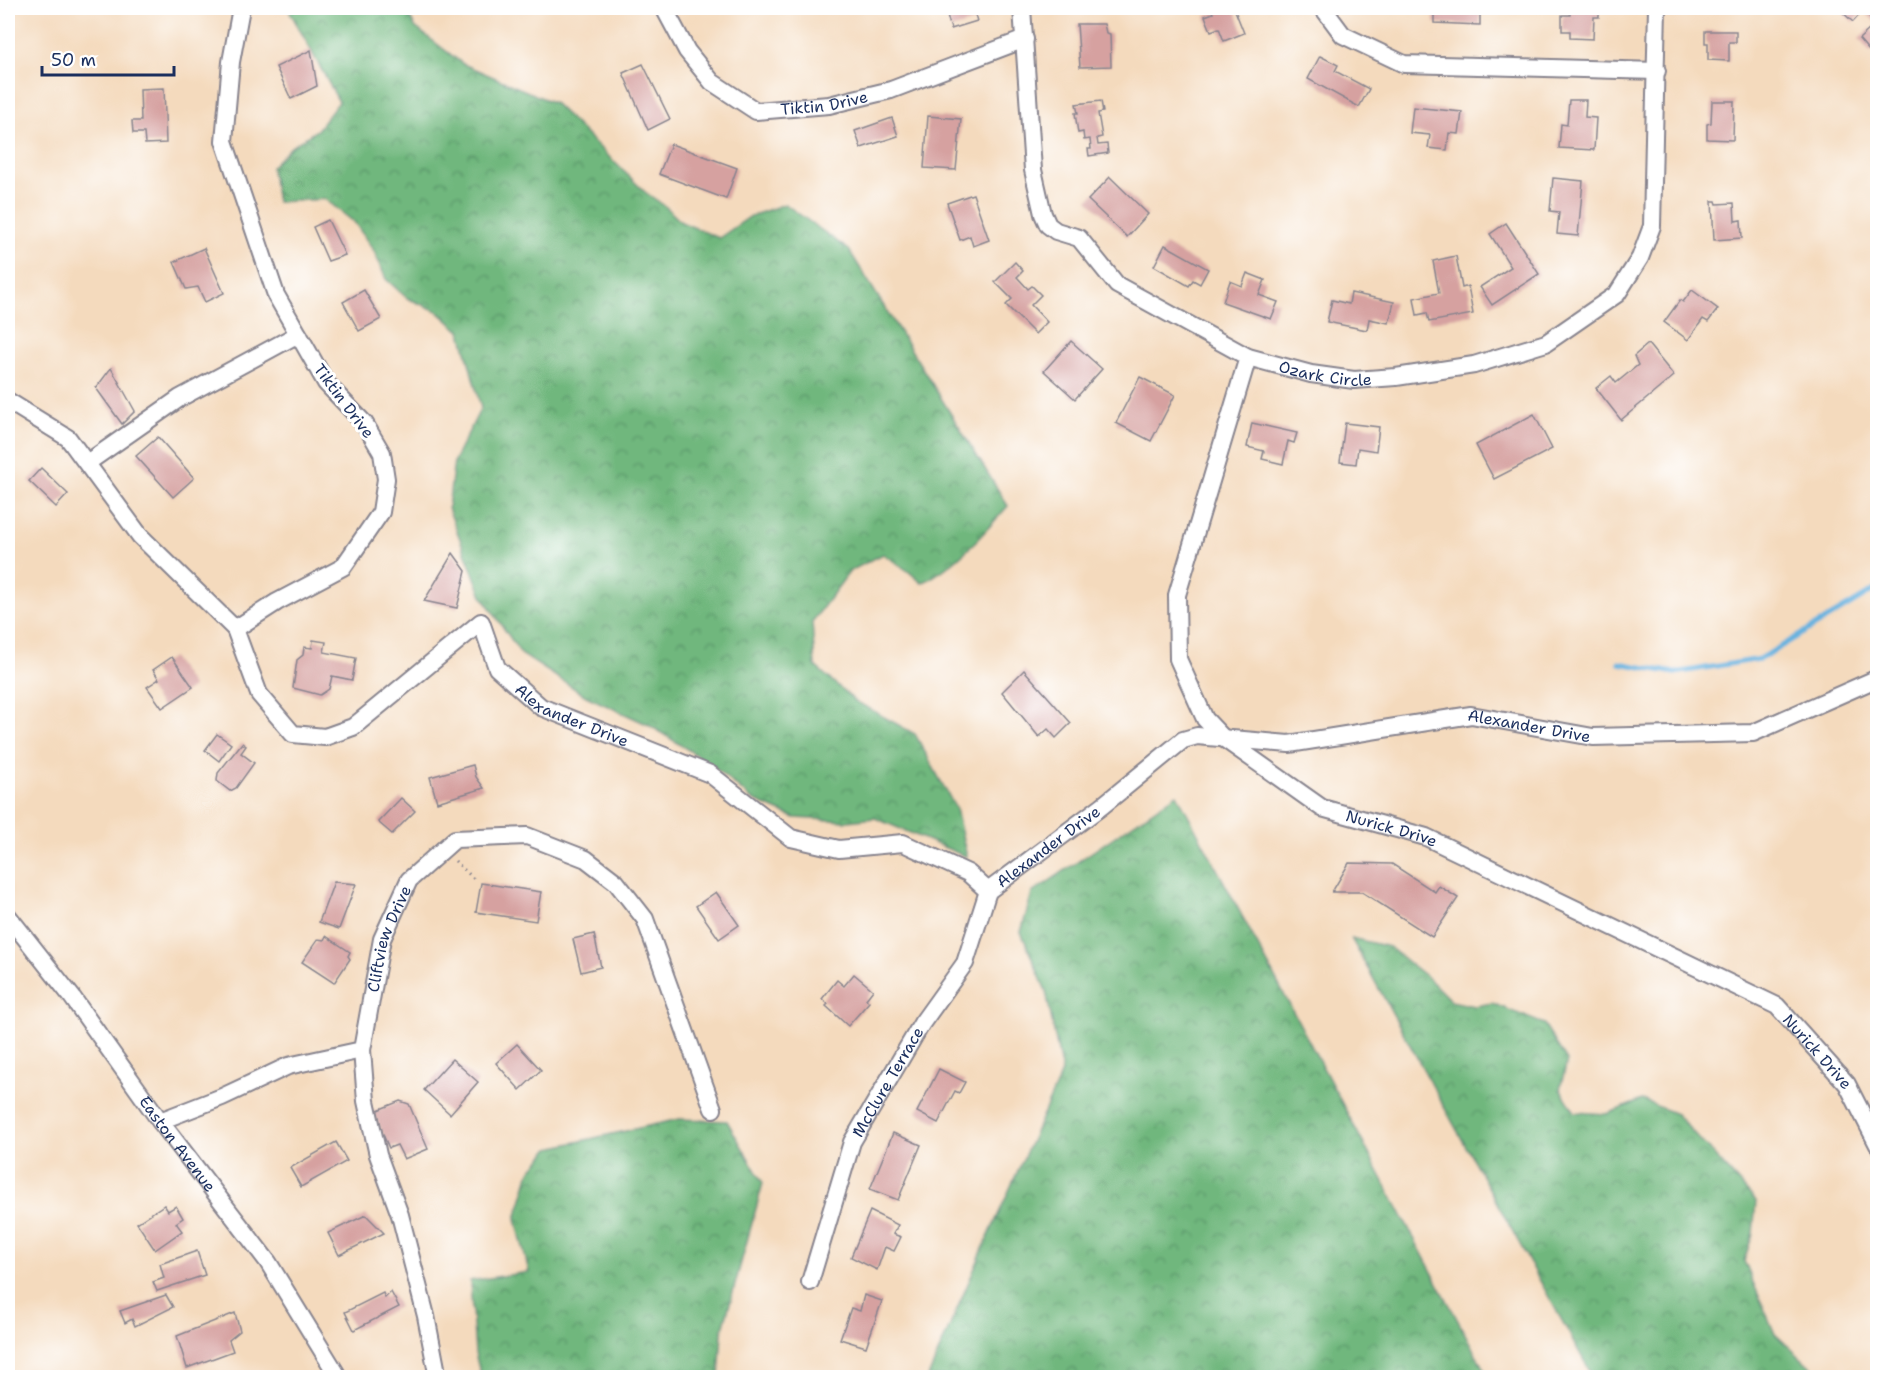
<svg xmlns="http://www.w3.org/2000/svg" width="1885" height="1385" viewBox="0 0 1885 1385" font-family="'Shantell Sans',sans-serif">
	<style>
		.forest { fill: url(#forest-crowns); stroke: #45736e; stroke-width: 1.5 }
		.lines { fill: none; stroke-linecap: round; stroke-linejoin: round }
		.stream { stroke: #67b2df; stroke-width: 5 }
		.building { fill: #d6a1a0 }
		.minor-casing { stroke: #88848e; stroke-width: 20 }
		.path { stroke: #88848e; stroke-width: 3; stroke-dasharray: 1.5 4.5; stroke-linecap: butt }
		.minor { stroke: #fff; stroke-width: 16 }
		.labels { text-anchor: middle; dominant-baseline: central; stroke-width: 6; stroke-linejoin: round; paint-order: stroke }
		.street-label { font-size: 16px; fill: #1b2f5e; stroke: #fff }
	</style>
	<defs>
		<pattern id="forest-crowns" width="20" height="18" patternUnits="userSpaceOnUse" patternTransform="scale(1.5)"><rect width="20" height="18" fill="#6fb77d"/><path d="M2 6a3 3 0 1 1 6 0M12 15a3 3 0 1 1 6 0" fill="none" stroke="#5a956a"/></pattern>
	</defs>
	<rect width="100%" height="100%" fill="#fff"/>
	<filter id="ink" filterUnits="userSpaceOnUse"><feTurbulence type="fractalNoise" baseFrequency=".0167" numOctaves="2"/><feDisplacementMap in="SourceGraphic" scale="12" xChannelSelector="R" yChannelSelector="G"/><feConvolveMatrix kernelMatrix="1 2 1 2 8 2 1 2 1" color-interpolation-filters="sRGB"/></filter>
	<filter id="wash" filterUnits="userSpaceOnUse"><feTurbulence type="fractalNoise" baseFrequency=".008" numOctaves="4" result="noise"/><feDisplacementMap in="SourceGraphic" scale="24" xChannelSelector="R" yChannelSelector="G"/><feGaussianBlur stdDeviation="1.35" result="paint"/><feColorMatrix in="noise" values="0 0 0 0 0 0 0 0 0 0 0 0 0 0 0 0 0 1.4 0 .05"/><feComposite in="paint" operator="in"/></filter>
	<g filter="url(#wash)">
		<rect width="100%" height="100%" fill="#f4dabd"/>
		<g class="forest">
			<path d="M288 8H405L415 27 463 64 554 103 645 192 666 207 681 222 719 238 751 216 785 204 849 250 1008 506C982 535 957 565 922 583L908 571 883 554 850 571 812 622 815 666 855 701 915 734 956 809 967 857 875 818 847 821 795 818 753 800 709 763 649 725 586 696 521 654 482 596 448 508 454 461 481 408 461 332 437 311 407 298 386 279 374 251 355 223 325 199 277 202 271 167 291 147 317 130 339 102Z"/>
			<polygon points="1177,794 1488,1377 928,1377 982,1251 1062,1072 1046,991 1021,932 1032,893"/>
			<polygon points="1351,938 1389,947 1429,979 1451,1001 1475,1006 1492,1003 1544,1024 1567,1061 1560,1089 1575,1112 1607,1114 1642,1100 1676,1114 1756,1201 1753,1233 1744,1261 1775,1334 1822,1377 1593,1377"/>
			<polygon points="679,1119 727,1121 763,1183 722,1332 719,1377 481,1377 475,1353 470,1281 529,1272 516,1219 530,1171 550,1148"/>
		</g>
		<g class="lines">
			<polyline class="stream" points="1619,663 1675,673 1760,659 1878,588"/>
		</g>
		<g id="blocks">
			<g class="building">
				<polygon points="945,8 973,8 977,21 951,29"/>
				<polygon points="1214,8 1234,8 1244,33 1224,41 1219,28 1211,31 1205,16 1213,13 1211,9"/>
				<polygon points="1434,8 1480,8 1480,25 1434,23"/>
				<polygon points="1570,8 1599,8 1599,17 1594,17 1593,39 1570,38 1570,31 1562,31 1562,15 1570,15"/>
				<polygon points="1838,8 1878,8 1878,24 1863,11 1853,22"/>
				<polygon points="1077,24 1104,24 1106,33 1110,34 1111,66 1080,67"/>
				<polygon points="1870,29 1878,37 1878,46 1870,52 1859,39"/>
				<polygon points="1705,31 1736,31 1736,42 1729,42 1729,61 1708,60 1708,43 1705,43"/>
				<polygon points="311,50 317,86 291,99 276,67"/>
				<polygon points="1320,56 1338,65 1335,71 1369,89 1359,107 1308,79"/>
				<polygon points="643,64 670,119 648,130 623,73"/>
				<polygon points="164,88 166,143 145,144 144,133 133,133 132,121 141,121 140,89"/>
				<polygon points="1569,100 1586,100 1585,117 1596,118 1594,150 1559,148 1561,124 1567,125"/>
				<polygon points="1101,101 1103,112 1098,113 1102,137 1097,138 1098,145 1107,144 1108,153 1089,156 1088,149 1091,149 1090,139 1084,140 1083,132 1078,133 1075,113 1078,113 1076,104"/>
				<polygon points="1712,101 1734,101 1733,140 1707,139 1707,124 1711,123"/>
				<polygon points="1413,107 1462,112 1459,134 1449,133 1447,150 1428,148 1430,135 1410,133"/>
				<polygon points="928,116 961,119 956,170 924,168"/>
				<polygon points="892,118 898,136 861,148 855,131"/>
				<polygon points="671,144 737,168 726,199 659,174"/>
				<polygon points="1110,177 1148,214 1127,237 1088,200"/>
				<polygon points="1553,178 1583,181 1578,236 1557,234 1559,212 1550,211"/>
				<polygon points="973,194 989,240 973,246 970,236 960,240 947,203"/>
				<polygon points="1712,201 1716,201 1717,204 1734,203 1735,221 1741,220 1742,238 1714,240"/>
				<polygon points="328,220 345,255 328,261 313,227"/>
				<polygon points="1506,223 1539,274 1492,305 1480,287 1511,267 1490,234"/>
				<polygon points="1165,245 1208,269 1200,284 1193,280 1189,286 1154,266"/>
				<polygon points="204,248 224,293 205,302 198,287 186,289 174,262"/>
				<polygon points="1456,256 1462,288 1468,286 1473,314 1429,322 1427,313 1417,315 1414,298 1439,293 1433,261"/>
				<polygon points="1015,262 1023,271 1017,277 1028,289 1032,286 1041,295 1031,305 1047,322 1035,334 1006,305 1012,299 995,282"/>
				<polygon points="1247,273 1265,280 1259,295 1278,302 1271,319 1223,302 1230,281 1242,286"/>
				<polygon points="364,290 381,319 359,331 343,302"/>
				<polygon points="1692,290 1718,309 1708,322 1703,319 1688,340 1664,322 1680,300 1683,302"/>
				<polygon points="1351,293 1394,302 1389,323 1369,319 1367,330 1327,322 1332,300 1349,304"/>
				<polygon points="1071,341 1102,369 1075,399 1044,371"/>
				<polygon points="1648,344 1674,376 1621,420 1596,388 1611,376 1616,383 1638,365 1634,356"/>
				<polygon points="111,368 135,411 122,424 96,388"/>
				<polygon points="1140,377 1175,395 1151,441 1116,423"/>
				<polygon points="1534,414 1552,449 1494,479 1476,445"/>
				<polygon points="1252,423 1297,433 1294,443 1288,441 1283,464 1262,459 1264,451 1247,447"/>
				<polygon points="1345,423 1379,427 1376,451 1358,448 1356,464 1340,462"/>
				<polygon points="158,437 194,478 173,497 136,456"/>
				<polygon points="41,468 68,494 56,507 29,481"/>
				<polygon points="453,553 466,571 457,608 424,601"/>
				<polygon points="313,640 326,642 324,652 356,658 352,680 332,676 329,689 320,695 293,688 297,660 303,655 304,647 312,648"/>
				<polygon points="172,657 193,687 162,708 147,687 159,679 153,670"/>
				<polygon points="1024,670 1071,723 1056,738 1048,729 1039,737 1002,692"/>
				<polygon points="217,734 231,744 219,761 205,750"/>
				<polygon points="242,743 246,746 241,753 254,763 236,788 230,791 217,781 218,773"/>
				<polygon points="473,765 476,777 484,788 437,802 430,777"/>
				<polygon points="401,798 415,811 392,834 378,822"/>
				<polygon points="1349,863 1392,864 1435,892 1439,886 1458,898 1432,937 1362,892 1332,892"/>
				<polygon points="334,882 356,884 339,929 319,922"/>
				<polygon points="481,883 541,892 536,921 476,912"/>
				<polygon points="716,892 739,925 719,939 696,906"/>
				<polygon points="594,934 601,967 581,972 573,939"/>
				<polygon points="326,936 350,952 348,956 350,959 334,983 302,962 318,939 324,940"/>
				<polygon points="854,974 873,990 866,999 869,1002 848,1026 826,1006 828,1004 822,999 837,980 844,986"/>
				<polygon points="517,1044 541,1070 520,1090 496,1063"/>
				<polygon points="452,1059 478,1082 450,1114 424,1090"/>
				<polygon points="939,1069 965,1082 959,1093 955,1091 938,1123 917,1112"/>
				<polygon points="400,1101 409,1104 428,1149 404,1159 397,1145 389,1148 373,1112"/>
				<polygon points="893,1133 921,1145 898,1200 870,1189"/>
				<polygon points="336,1142 347,1161 301,1187 290,1168"/>
				<polygon points="164,1205 168,1211 176,1206 183,1218 176,1223 182,1231 155,1250 137,1223"/>
				<polygon points="870,1211 898,1225 893,1234 901,1237 894,1251 885,1247 877,1270 851,1257"/>
				<polygon points="366,1215 384,1233 339,1255 328,1233"/>
				<polygon points="197,1251 205,1275 157,1291 153,1282 164,1278 160,1264"/>
				<polygon points="391,1292 399,1307 354,1330 345,1312 383,1293 385,1298"/>
				<polygon points="166,1295 173,1307 135,1326 132,1319 125,1323 120,1311"/>
				<polygon points="864,1295 882,1301 866,1347 840,1339 851,1308 860,1311"/>
				<polygon points="235,1313 240,1331 229,1340 233,1351 187,1368 177,1336"/>
			</g>
		</g>
	</g>
	<g filter="url(#ink)">
		<use href="#blocks" fill-opacity="0" stroke="#88848e" stroke-width="1.5"/>
		<g class="lines">
			<defs>
				<g id="minor">
					<path id="s1" d="M664 8 687 51 712 82 756 111 829 105 891 90 1025 39"/>
					<path id="s2" d="M1022 8 1033 170 1043 214 1048 225 1056 231 1079 238 1117 285 1248 357 1311 374 1354 380 1396 377 1474 365 1546 343 1617 294 1640 258 1652 226 1657 8"/>
					<polyline points="1323,8 1343,35 1404,64 1657,71"/>
					<path id="s3" d="M1248 357 1177 595 1178 659 1205 719 1223 738 1322 808 1426 837 1777 1006 1847 1084 1878 1145"/>
					<path id="s4" d="M8 401 68 438 140 536 235 629 259 694 293 734 325 737 353 727 481 622 497 668 541 707 710 774 791 838 839 849 903 843 968 873 988 891"/>
					<polyline points="87,463 180,398 291,338 299,335"/>
					<polyline points="235,629 277,602 343,567 381,512 386,479 382,453 365,424 326,383 276,295 224,141 231,62 241,8"/>
					<path id="s5" d="M988 891 1102 806 1183 740 1197 736 1289 744 1471 715 1593 737 1753 733 1878 678"/>
					<path id="s6" d="M8 916 72 997 160 1121 268 1262 339 1378"/>
					<polyline points="362,1050 366,1101 378,1155 400,1215 426,1316 438,1378"/>
					<path id="s7" d="M160 1121 222 1097 288 1066 362 1050 382 939 409 880 455 839 527 836 586 859 616 882 645 919 713 1109"/>
					<path id="s8" d="M810 1282 852 1142 922 1023 965 963 988 891"/>
				</g>
			</defs>
			<use href="#minor" class="minor-casing"/>
			<polyline class="path" points="455,861 474,879"/>
			<use href="#minor" class="minor"/>
		</g>
	</g>
	<g class="labels">
		<g class="street-label">
			<text stroke="none"><textPath href="#s1" startOffset="210">Tiktin Drive</textPath></text>
			<text stroke="none"><textPath href="#s2" startOffset="543">Ozark Circle</textPath></text>
			<text transform="translate(344 401) rotate(53)">Tiktin Drive</text>
			<text stroke="none"><textPath href="#s4" startOffset="813">Alexander Drive</textPath></text>
			<text stroke="none"><textPath href="#s5" startOffset="597">Alexander Drive</textPath></text>
			<text stroke="none"><textPath href="#s3" startOffset="598">Nurick Drive</textPath></text>
			<text stroke="none"><textPath href="#s5" startOffset="75">Alexander Drive</textPath></text>
			<text stroke="none"><textPath href="#s7" startOffset="330">Cliftview Drive</textPath></text>
			<text stroke="none"><textPath href="#s3" startOffset="1084">Nurick Drive</textPath></text>
			<text stroke="none"><textPath href="#s8" startOffset="216">McClure Terrace</textPath></text>
			<text stroke="none"><textPath href="#s6" startOffset="284">Easton Avenue</textPath></text>
		</g>
	</g>
	<rect width="1885" height="1385" fill="none" stroke="#fff" stroke-width="30"/>
	<path d="M42 66v9h132v-9" fill="none" stroke="#1b2f5e" stroke-width="3"/>
	<text x="51" y="66" font-size="18" fill="#1b2f5e" stroke="#ffffff" stroke-width="4.5" paint-order="stroke">50 m</text>
</svg>
